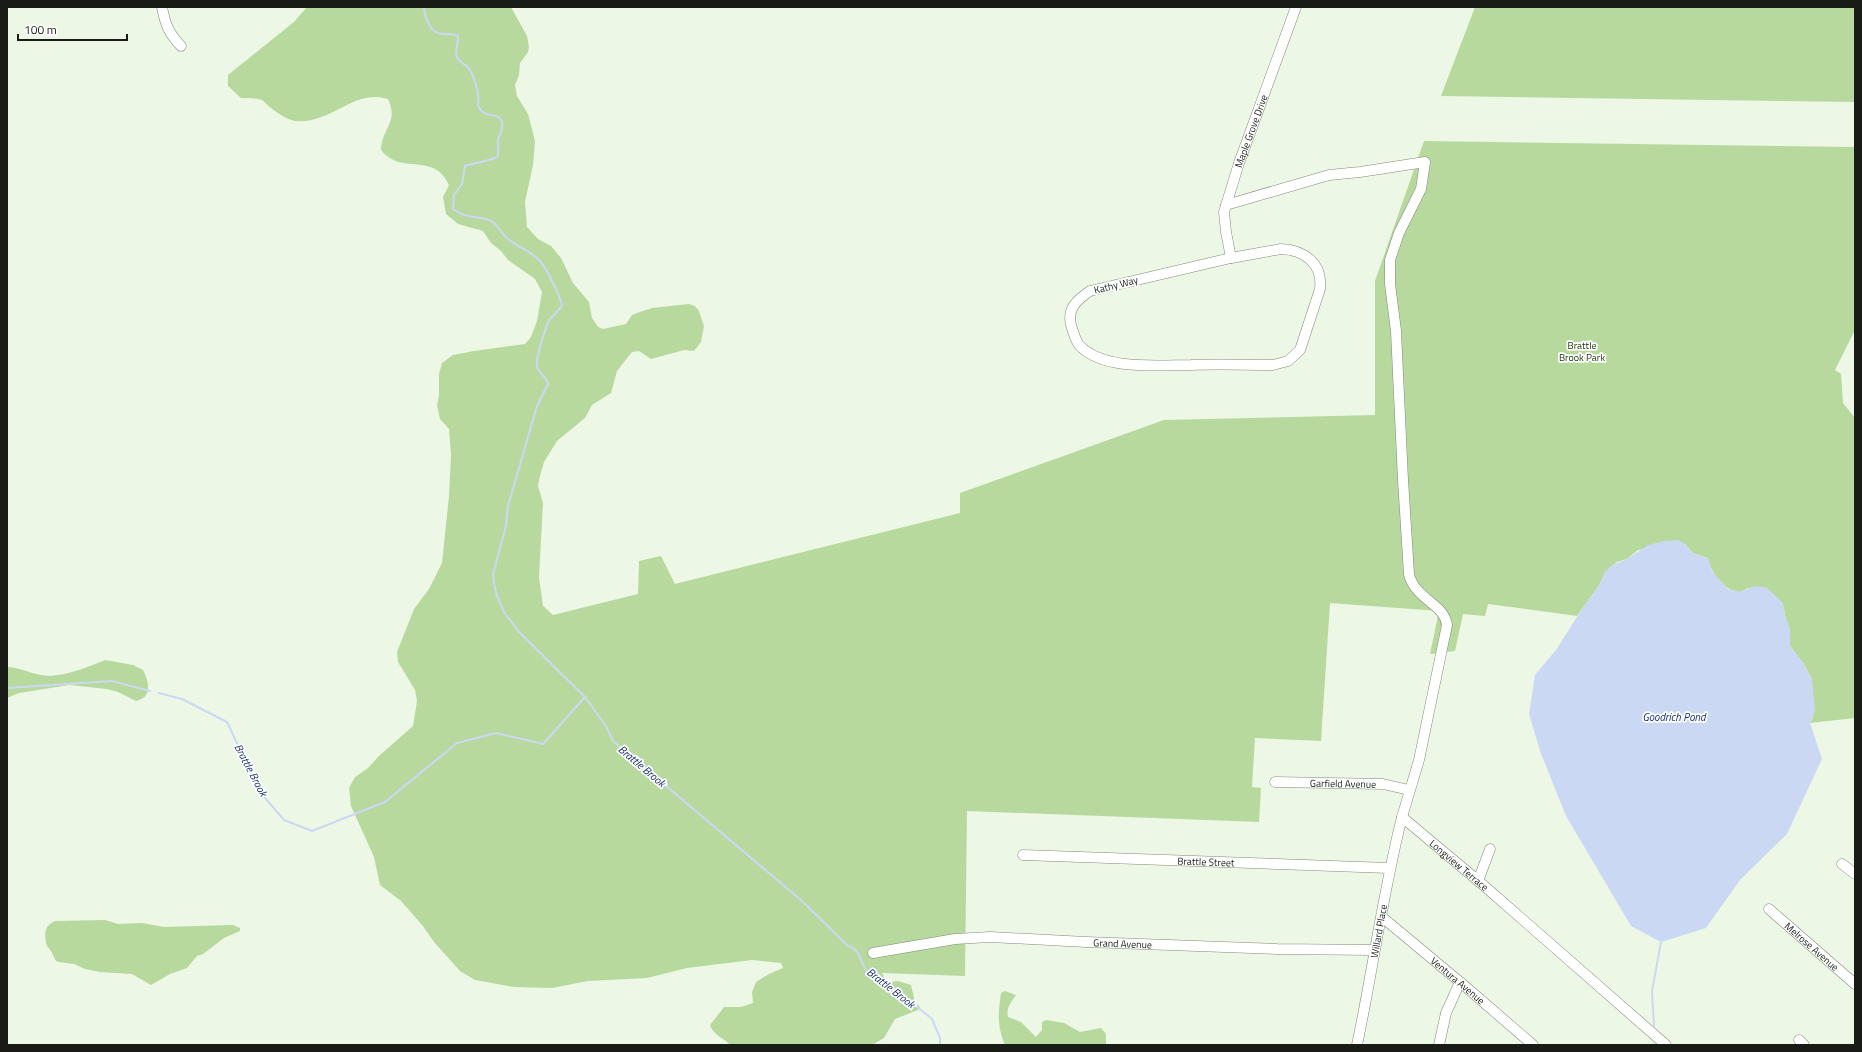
<svg xmlns="http://www.w3.org/2000/svg" width="1862" height="1052" viewBox="0 0 1862 1052" font-family="'Titillium Web',sans-serif">
	<style>
		.green { fill: #b7d99e }
		.water { fill: #cbd8f4 }
		.lines { fill: none; stroke-linecap: round; stroke-linejoin: round }
		.stream { stroke: #cbd8f4; stroke-width: 2 }
		.minor-casing { stroke: #808a7a; stroke-width: 11 }
		.minor { stroke: #fff; stroke-width: 10 }
		.labels { text-anchor: middle; dominant-baseline: central; stroke-width: 3.5; stroke-linejoin: round; paint-order: stroke }
		.street-label { font-size: 10px; fill: #191c16; stroke: #fff }
		.park-label { font-size: 10px; fill: #1a3300; stroke: #fff }
		.water-label { font-size: 11px; font-style: italic; fill: #152d7a; stroke: #fff }
	</style>
	<rect width="100%" height="100%" fill="#edf7e5"/>
	<g class="green">
		<path d="M307 7H511L527 36 529 47 528 52 520 63 519 75 515 85 517 96 528 114 535 141 533 165 525 202 527 227 538 239 551 246 561 258 573 283 589 302 592 318 598 327 603 329 626 324 632 315 637 313 652 308 689 304 695 306 699 311 704 326 701 342 694 351 684 350 651 359 639 351 632 352 617 371 611 393 592 405 585 418 557 441 544 462 540 476 538 486 543 503 539 577 543 606 553 615 638 594 639 561 661 556 675 584 960 513V493L1164 420 1375 415V281L1424 141 1855 147V330L1835 370 1841 374 1843 403 1855 418V718L1810 723 1813 717 1812 680 1804 664 1790 646V630L1785 616 1784 608 1748 588 1740 592C1723 590 1711 573 1708 558L1693 553 1685 544 1638 550 1627 559 1617 562 1605 572 1600 584 1577 616 1488 604 1485 616 1463 614 1455 651 1430 654 1439 611 1330 603 1321 741 1255 738 1252 787 1261 788 1259 822 967 811 965 976 882 973 887 982 898 981 911 985 915 1002 920 1007 918 1010 895 1019 884 1038 872 1045H730C724 1038 713 1035 710 1025L724 1007H741L753 1003 752 992 756 982 769 974 783 968 781 963 752 960 687 968 647 978 588 981 552 988 514 987 475 980 460 971 434 942 423 926 401 901 380 885 374 857 351 806 349 788 355 777 368 768 380 755 413 726 417 701 415 690 398 662 397 652 414 609 429 589 442 563 449 496 451 455 449 429 440 419 437 405 439 395V374L442 363 453 355 474 351 525 344 531 337 537 321 542 292 535 279 508 260 501 251 491 243 483 231 458 224 446 214 443 197 449 185C434 151 401 176 381 150 382 127 399 123 388 99 354 88 330 125 295 121 288 120 277 113 271 108 268 106 265 102 262 100 255 98 248 98 241 98L228 86V75L294 22Z"/>
		<polygon points="1475,7 1855,7 1855,102 1441,96"/>
		<path d="M105 660 133 665 143 670C149 682 153 697 136 701L118 692 107 689 69 685 19 693 7 698V667C18 667 29 673 41 675 59 679 88 667 105 660Z"/>
		<path d="M105 920 118 924 142 923 164 927 233 925 240 928V931L224 938 203 954 197 956 187 968 170 974 151 985 132 974 100 972 85 969 74 964 59 962 56 961 51 951 47 946C44 934 44 926 55 921Z"/>
		<path d="M1005 991 1016 995C1011 1002 1006 1008 1008 1017L1021 1022 1036 1037 1042 1030V1022L1046 1020 1064 1023 1080 1032 1101 1028 1106 1034V1045H1005C997 1026 998 1013 1001 993Z"/>
	</g>
	<polygon class="water" points="1678,540 1685,544 1693,553 1708,558 1712,571 1728,589 1740,592 1755,586 1763,587 1767,588 1783,603 1785,616 1790,630 1790,646 1804,664 1812,680 1815,711 1810,723 1822,759 1787,834 1740,880 1706,928 1661,942 1631,926 1566,816 1540,751 1529,714 1535,675 1556,650 1582,609 1600,584 1605,572 1611,566 1627,559 1648,545 1665,541"/>
	<g class="lines">
		<g class="stream">
			<path d="M424 7C425 18 430 33 442 34 448 35 453 33 458 36 459 43 454 51 457 57 460 64 468 64 471 72 474 79 478 87 478 95 479 99 477 104 479 107 484 121 505 109 502 128 502 132 499 135 498 139 497 146 500 151 497 157 487 162 476 162 465 166L462 184 454 195 453 209C469 221 481 214 493 222 498 226 502 234 507 238 517 247 531 251 540 261 547 269 559 294 562 305 559 311 554 314 550 319 546 325 535 360 537 366 539 374 546 376 548 384L537 406 508 506 506 526 493 574 494 584 497 596 504 612 518 631 585 697 606 726 613 741 802 901 848 946C860 949 859 959 865 968 870 976 884 986 893 987L932 1019 940 1038V1045"/>
			<polyline points="7,688 112,681 150,691"/>
			<polyline points="159,693 182,699 227,722 260,792 284,820 312,831 385,802 457,743 496,733 543,744 585,697"/>
			<polyline points="1654,1026 1652,991 1661,942"/>
			<polyline points="1653,1044 1653,1045"/>
		</g>
		<defs>
			<g id="minor">
				<path d="M162 7C165 24 169 34 181 46"/>
				<path id="s1" d="M1226 205 1329 175 1360 172 1425 162 1421 189 1399 233 1390 260V284L1396 331 1403 480 1409 574C1415 600 1444 603 1447 625L1419 760 1402 817 1482 884 1666 1045"/>
				<path d="M1281 249C1305 250 1323 264 1320 289L1300 350 1288 361 1273 365C1246 365 1218 364 1191 365 1159 365 1103 371 1079 345 1075 339 1073 332 1071 325 1067 308 1077 300 1090 291L1231 258Z"/>
				<path id="s2" d="M1231 258 1226 232 1224 212 1239 163 1296 7"/>
				<path id="s3" d="M1275 782 1383 784 1409 790"/>
				<path id="s4" d="M1023 855 1389 868"/>
				<polyline points="1842,864 1855,874"/>
				<polyline points="1478,881 1490,849"/>
				<path id="s5" d="M1769 909 1855 984"/>
				<path id="s6" d="M1382 917 1466 987 1533 1045"/>
				<path id="s7" d="M873 953 955 939 990 937 1086 942 1277 949 1374 950"/>
				<polyline points="1799,1040 1804,1045"/>
				<path id="s8" d="M1357 1045C1373 969 1383 892 1402 817"/>
				<polyline points="1439,1045 1446,1013 1460,982"/>
			</g>
		</defs>
		<use href="#minor" class="minor-casing"/>
		<use href="#minor" class="minor"/>
	</g>
	<g class="labels">
		<g class="street-label">
			<text stroke="none"><textPath href="#s2" startOffset="132">Maple Grove Drive</textPath></text>
			<text transform="translate(1116 285) rotate(-14)">Kathy Way</text>
			<text stroke="none"><textPath href="#s3" startOffset="68">Garfield Avenue</textPath></text>
			<text stroke="none"><textPath href="#s4" startOffset="183">Brattle Street</textPath></text>
			<text stroke="none"><textPath href="#s1" startOffset="961">Longview Terrace</textPath></text>
			<text stroke="none"><textPath href="#s8" startOffset="116">Willard Place</textPath></text>
			<text stroke="none"><textPath href="#s7" startOffset="251">Grand Avenue</textPath></text>
			<text stroke="none"><textPath href="#s5" startOffset="57">Melrose Avenue</textPath></text>
			<text stroke="none"><textPath href="#s6" startOffset="99">Ventura Avenue</textPath></text>
		</g>
		<g class="park-label">
			<text x="1582" y="345">Brattle<tspan x="1582" dy="12">Brook Park</tspan></text>
		</g>
		<g class="water-label">
			<text x="1674" y="717">Goodrich Pond</text>
			<text transform="translate(642 766) rotate(40)">Brattle Brook</text>
			<text transform="translate(251 770) rotate(62)">Brattle Brook</text>
			<text transform="translate(891 988) rotate(38)">Brattle Brook</text>
		</g>
	</g>
	<rect width="1862" height="1052" fill="none" stroke="#191c16" stroke-width="16"/>
	<path d="M18 34v6h109v-6" fill="none" stroke="#191c16" stroke-width="2"/>
	<text x="24" y="34" font-size="12" fill="#191c16" stroke="#ffffff" stroke-width="3" paint-order="stroke">100 m</text>
</svg>
